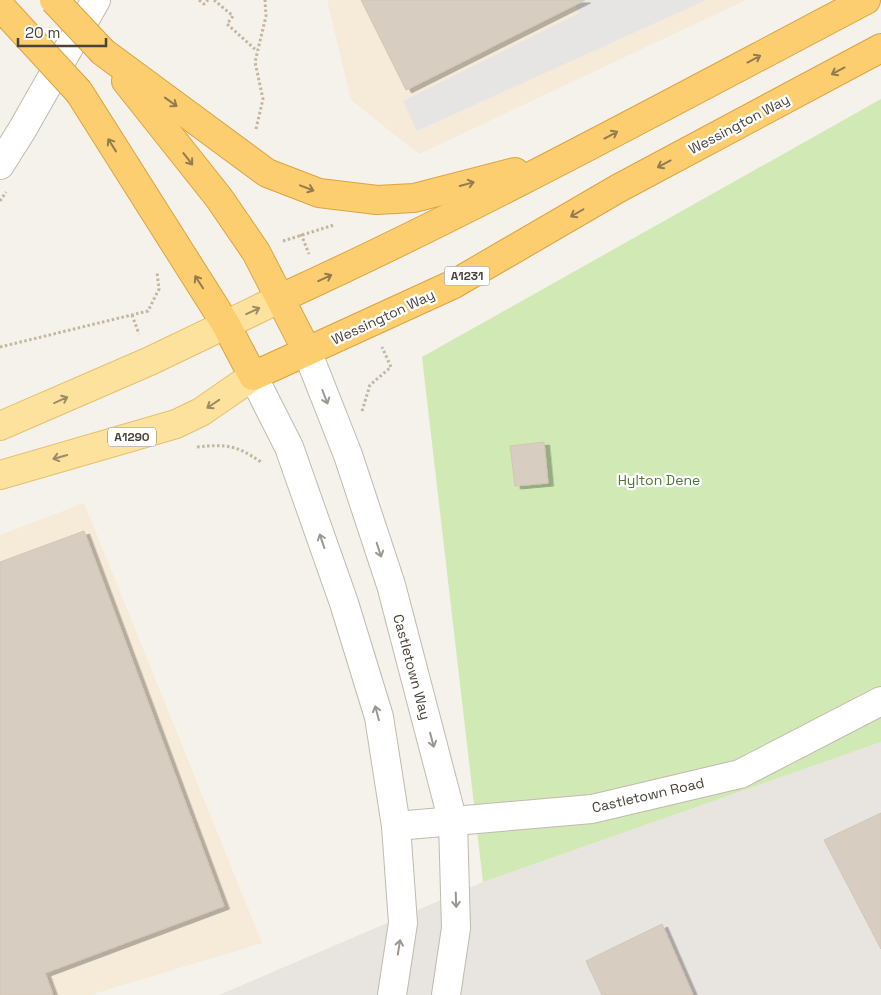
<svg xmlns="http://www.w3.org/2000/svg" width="881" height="995" viewBox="0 0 881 995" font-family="'Space Grotesk',sans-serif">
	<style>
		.commercial { fill: #f6ead8 }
		.industrial { fill: #e8e4e0 }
		.green { fill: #d1e9b5 }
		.parking { fill: #e7e5e3 }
		.building { fill: #d7cec1; stroke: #d2c6b4; filter: url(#shadow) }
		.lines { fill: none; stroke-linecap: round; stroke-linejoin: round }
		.minor-casing { stroke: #c1baae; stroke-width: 30 }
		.major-casing { stroke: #e3c06c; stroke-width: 30 }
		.highway-casing { stroke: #dca33f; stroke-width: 30 }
		.path { stroke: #c3b69f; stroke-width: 3; stroke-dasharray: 2.5 2.5; stroke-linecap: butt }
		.minor { stroke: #fff; stroke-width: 28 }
		.major { stroke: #fde29d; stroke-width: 28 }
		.highway { stroke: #fcce70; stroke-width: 28 }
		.highway-bridge-casing { stroke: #dca33f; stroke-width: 30; stroke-linecap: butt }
		.highway-bridge { stroke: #fcce70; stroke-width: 28 }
		.oneway { stroke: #917b4f }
		.oneway2 { stroke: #9b8b66 }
		.oneway3 { stroke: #9b9892 }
		.labels { text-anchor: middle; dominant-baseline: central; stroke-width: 4.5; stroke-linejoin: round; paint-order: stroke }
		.shield { fill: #fff; stroke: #807b74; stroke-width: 1 }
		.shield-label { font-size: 12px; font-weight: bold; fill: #4a4339 }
		.street-label { font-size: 14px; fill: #4a4339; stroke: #fff }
		.park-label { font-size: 14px; fill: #4a7c2c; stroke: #fff }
	</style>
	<defs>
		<filter id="shadow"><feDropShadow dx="5.5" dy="3" stdDeviation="0" flood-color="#0004"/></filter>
	</defs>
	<rect width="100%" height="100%" fill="#f5f2eb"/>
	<g class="commercial">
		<polygon points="327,0 746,0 419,154 351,100"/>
		<polygon points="84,503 262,943 90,995 0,995 0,535"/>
	</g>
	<polygon class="industrial" points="881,742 881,995 219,995 483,882"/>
	<polygon class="green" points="881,99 881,742 483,882 422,357"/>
	<polygon class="parking" points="573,0 706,0 417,131 403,101 579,13"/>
	<g class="building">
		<polygon points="361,0 585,0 406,90"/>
		<polygon points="544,442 548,483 515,486 510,446"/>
		<polygon points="84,531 224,906 45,973 53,995 0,995 0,562"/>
		<polygon points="881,813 881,949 824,840"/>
		<polygon points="662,924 693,995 602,995 586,961"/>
	</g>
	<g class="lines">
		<defs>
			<g id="minor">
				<polyline points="0,165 22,130 96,0"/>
				<polyline points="307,351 348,455 391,585 453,822 456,928 446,995"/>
				<polyline points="253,376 289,447 344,603 379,717 396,826 403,923 392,995"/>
				<polyline points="396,826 592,809 740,774 881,701"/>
			</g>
			<g id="major">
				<polyline points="0,426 150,361 281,298"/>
				<polyline points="0,475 176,424 201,412 253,376"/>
			</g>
			<g id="highway">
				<polyline points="103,52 267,173 319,193 377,200 414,198 515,172"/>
				<polyline points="126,81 219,198 256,252 307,351"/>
				<polyline points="79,92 225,323 253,376 454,284 619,188 881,48"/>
				<path d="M281 298C480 207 672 102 866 0"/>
			</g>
		</defs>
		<use href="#minor" class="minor-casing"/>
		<use href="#major" class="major-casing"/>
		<use href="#highway" class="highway-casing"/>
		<g class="path">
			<polyline points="199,0 204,4 208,0"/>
			<polyline points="214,0 233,16 227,24 257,51"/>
			<polyline points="256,129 263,99 255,62 266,16 265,0"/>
			<polyline points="0,201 6,192"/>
			<polyline points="301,234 309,254"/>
			<polyline points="283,241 334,225"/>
			<polyline points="132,315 139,334"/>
			<polyline points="0,347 148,311 159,289 157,272"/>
			<polyline points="362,411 370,385 391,367 382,347"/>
			<path d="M197 447C227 444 236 445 261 462L263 461"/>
		</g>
		<use href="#minor" class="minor"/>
		<use href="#major" class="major"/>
		<use href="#highway" class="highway"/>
		<defs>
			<g id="highway-bridge">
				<polyline points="54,0 103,52"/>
				<polyline points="0,6 79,92"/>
			</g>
		</defs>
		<use href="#highway-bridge" class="highway-bridge-casing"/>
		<use href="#highway-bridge" class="highway-bridge"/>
	</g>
	<defs><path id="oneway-shaft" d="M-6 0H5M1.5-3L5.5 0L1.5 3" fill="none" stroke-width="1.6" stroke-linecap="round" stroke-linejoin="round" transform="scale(1.25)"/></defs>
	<g class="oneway">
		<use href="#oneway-shaft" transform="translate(754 59) rotate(-28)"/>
		<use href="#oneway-shaft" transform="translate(838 71) rotate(152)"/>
		<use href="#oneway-shaft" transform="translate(171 102) rotate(36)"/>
		<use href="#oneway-shaft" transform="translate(611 135) rotate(-28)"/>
		<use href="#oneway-shaft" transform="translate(112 145) rotate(-122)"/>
		<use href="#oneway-shaft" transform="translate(188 159) rotate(52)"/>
		<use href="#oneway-shaft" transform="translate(664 164) rotate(152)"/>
		<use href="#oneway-shaft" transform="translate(467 184) rotate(-15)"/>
		<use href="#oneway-shaft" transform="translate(307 188) rotate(21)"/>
		<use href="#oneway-shaft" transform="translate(577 213) rotate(150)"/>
		<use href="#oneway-shaft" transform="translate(325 278) rotate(-25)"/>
		<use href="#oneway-shaft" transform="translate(199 282) rotate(-123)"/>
	</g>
	<g class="oneway2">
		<use href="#oneway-shaft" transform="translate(253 311) rotate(-25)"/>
		<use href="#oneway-shaft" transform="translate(61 400) rotate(-24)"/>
		<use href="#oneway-shaft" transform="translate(213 404) rotate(146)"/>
		<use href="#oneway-shaft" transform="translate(60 457) rotate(164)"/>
	</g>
	<g class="oneway3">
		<use href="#oneway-shaft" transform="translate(325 397) rotate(69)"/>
		<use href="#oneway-shaft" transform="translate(322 541) rotate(-109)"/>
		<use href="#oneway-shaft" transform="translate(379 550) rotate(72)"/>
		<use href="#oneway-shaft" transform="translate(377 713) rotate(-105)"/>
		<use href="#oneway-shaft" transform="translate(432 740) rotate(75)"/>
		<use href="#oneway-shaft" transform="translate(456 900) rotate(88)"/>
		<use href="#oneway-shaft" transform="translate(399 947) rotate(-81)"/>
	</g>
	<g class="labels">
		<g class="shield">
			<rect x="444.5" y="266.5" width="45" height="19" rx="4"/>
			<rect x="108" y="427.5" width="48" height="19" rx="4"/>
		</g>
		<g class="shield-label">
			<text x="467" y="276">A1231</text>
			<text x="132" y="437">A1290</text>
		</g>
		<g class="street-label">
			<text transform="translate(739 124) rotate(-28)">Wessington Way</text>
			<text transform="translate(383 317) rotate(-25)">Wessington Way</text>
			<text transform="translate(412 667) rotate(75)">Castletown Way</text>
			<text transform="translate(648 795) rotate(-13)">Castletown Road</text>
		</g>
		<g class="park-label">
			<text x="659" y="480">Hylton Dene</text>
		</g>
	</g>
	<path d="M18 38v8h88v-8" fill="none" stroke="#4a4339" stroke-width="2.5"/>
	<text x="25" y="38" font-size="15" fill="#4a4339" stroke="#ffffff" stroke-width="4" paint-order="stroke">20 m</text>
</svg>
